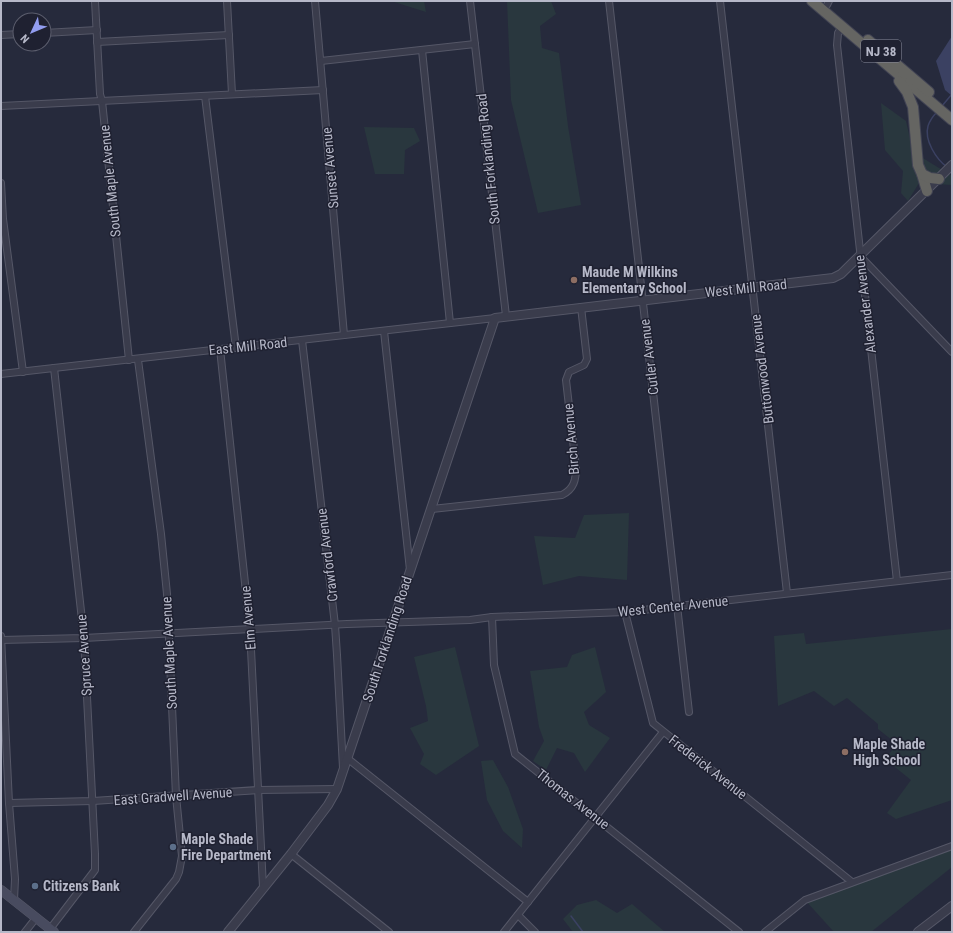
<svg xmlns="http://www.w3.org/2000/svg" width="953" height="933" viewBox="0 0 953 933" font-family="'Roboto Condensed',sans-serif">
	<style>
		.green { fill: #29373e }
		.water { fill: #3b4162 }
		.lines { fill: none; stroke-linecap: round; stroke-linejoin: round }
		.stream { stroke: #3b4162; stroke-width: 1.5 }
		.minor-casing { stroke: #555767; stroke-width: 8 }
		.tertiary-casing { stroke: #555767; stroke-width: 10 }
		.secondary-casing { stroke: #555767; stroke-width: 10 }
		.trunk-casing { stroke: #424454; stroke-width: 12 }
		.minor { stroke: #3a3c4c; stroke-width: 6 }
		.tertiary { stroke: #3a3c4c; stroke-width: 8 }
		.secondary { stroke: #484b5f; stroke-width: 9 }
		.trunk { stroke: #656562; stroke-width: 10 }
		.education-dot { fill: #8d6e63; stroke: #1f2131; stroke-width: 1.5 }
		.service-dot { fill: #5c6f8a; stroke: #1f2131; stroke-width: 1.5 }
		.labels { text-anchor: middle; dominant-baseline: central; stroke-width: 3; stroke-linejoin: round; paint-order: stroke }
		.shield { fill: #1f2131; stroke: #898b9b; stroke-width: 1 }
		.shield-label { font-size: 13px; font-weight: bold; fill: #b6b8c8 }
		.street-label { font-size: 14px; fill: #b6b8c8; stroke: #1f2131 }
		.poi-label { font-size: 14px; font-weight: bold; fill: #b6b8c8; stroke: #1f2131; text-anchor: start }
	</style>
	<rect width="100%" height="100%" fill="#262a3c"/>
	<g class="green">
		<polygon points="391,1 424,1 426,12"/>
		<polygon points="507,1 551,1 556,14 540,26 542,48 559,53 568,126 581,205 538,213 511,100"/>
		<polygon points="881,103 906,121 913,152 952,176 952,185 919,183 908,201 901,193 903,171 885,150"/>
		<polygon points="364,127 414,128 420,141 405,150 404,174 375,174"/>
		<polygon points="629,513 627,580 579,576 543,585 534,536 575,538 584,515"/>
		<polygon points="952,629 952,800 896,819 887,813 911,780 885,759 897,744 878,729 878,724 847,698 834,706 814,691 778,706 774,636 804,633 806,644"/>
		<polygon points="455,647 479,746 436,775 420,764 424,754 410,728 428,721 426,706 414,657"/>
		<polygon points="595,647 606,692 584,712 589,725 610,738 585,772 574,753 557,748 546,770 533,761 544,741 539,727 530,671 567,667 572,655"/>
		<polygon points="493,760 508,787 523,829 522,848 503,831 487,800 481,761"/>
		<polygon points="952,846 952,867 871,932 834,932 805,900"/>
		<polygon points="596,900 617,913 632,904 665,932 573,932 563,919 577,905"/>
	</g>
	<polygon class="water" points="952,36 952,96 945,90 936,61"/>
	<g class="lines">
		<g class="stream">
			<polyline points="942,106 952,94"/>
			<path d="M937 112C933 116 930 120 928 126 924 140 936 159 947 167"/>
			<polyline points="571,916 583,932"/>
		</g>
		<defs>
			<g id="minor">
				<polyline points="95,1 100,94 102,101 129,360"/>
				<polyline points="227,1 232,94"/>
				<polyline points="315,1 344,335"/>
				<polyline points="470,1 506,316"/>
				<polyline points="609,1 689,712"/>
				<polyline points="720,1 787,593"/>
				<polyline points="827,5 829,1"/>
				<polyline points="842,27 838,33 837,45 897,581"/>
				<polyline points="44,33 97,30"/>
				<polyline points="1,35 20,34"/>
				<polyline points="97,42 229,35"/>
				<polyline points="422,50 450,323"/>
				<polyline points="321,61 475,44"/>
				<polyline points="205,96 236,348"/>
				<polyline points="1,106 323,90"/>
				<polyline points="1,183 3,219 23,372"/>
				<polyline points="860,256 952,352"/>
				<polyline points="384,331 410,570"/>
				<polyline points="302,340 335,625 337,655 343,768"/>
				<polyline points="220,349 250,630 263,887"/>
				<polyline points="1,374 495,318"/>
				<path d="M432 509 562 495C574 489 576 480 576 467L566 380 569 372 584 365 587 359 581 307"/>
				<polyline points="625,612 653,723 852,882"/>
				<polyline points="492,617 494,665 515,754 739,932"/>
				<polyline points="1,636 9,803 15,879 14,900"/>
				<polyline points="1,640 84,638 347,624 470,620 492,617 625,612 952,575"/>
				<polyline points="347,758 528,902"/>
				<polyline points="9,803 93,801 258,790 337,789"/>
				<polyline points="291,854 389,932"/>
				<polyline points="518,915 535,932"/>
				<polyline points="50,929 95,870 95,854 84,638 54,368"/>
				<polyline points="25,932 36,918"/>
				<polyline points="134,932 176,879 179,872 182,856 176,796 167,594 161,534 138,360"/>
				<polyline points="504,932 663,732"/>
				<polyline points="765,932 805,900 952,846"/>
			</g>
			<g id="tertiary">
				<polyline points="228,932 291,854 328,805 337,789 495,318 833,278 841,274 952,165"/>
				<polyline points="918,932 952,906"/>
			</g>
			<polyline id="secondary" points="1,890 54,932"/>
			<g id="trunk">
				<polyline points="812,1 952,120"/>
				<polyline points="868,40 929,92"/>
				<polyline points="899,81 907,92 913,107 918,165 922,174 927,191"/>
				<polyline points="922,174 930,178 939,179"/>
			</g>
		</defs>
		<use href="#minor" class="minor-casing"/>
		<use href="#tertiary" class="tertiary-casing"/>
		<use href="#secondary" class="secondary-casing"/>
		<use href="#trunk" class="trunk-casing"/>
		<use href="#minor" class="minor"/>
		<use href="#tertiary" class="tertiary"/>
		<use href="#secondary" class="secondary"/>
		<use href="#trunk" class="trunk"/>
	</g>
	<g class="education-dot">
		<circle cx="574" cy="280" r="4"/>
		<circle cx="845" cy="752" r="4"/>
	</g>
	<g class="service-dot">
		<circle cx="173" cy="847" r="4"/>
		<circle cx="35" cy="886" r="4"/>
	</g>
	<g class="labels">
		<rect class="shield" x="861" y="40" width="40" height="22" rx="3"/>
		<g class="shield-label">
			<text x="881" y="51">NJ 38</text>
		</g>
		<g class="street-label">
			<text transform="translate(488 159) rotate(-96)">South Forklanding Road</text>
			<text transform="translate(330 168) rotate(-95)">Sunset Avenue</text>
			<text transform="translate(110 181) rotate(-96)">South Maple Avenue</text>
			<text transform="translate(746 288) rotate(-6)">West Mill Road</text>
			<text transform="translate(865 304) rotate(-97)">Alexander Avenue</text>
			<text transform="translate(248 346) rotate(-6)">East Mill Road</text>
			<text transform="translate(649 357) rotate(-97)">Cutler Avenue</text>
			<text transform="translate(762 369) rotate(-97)">Buttonwood Avenue</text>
			<text transform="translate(571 439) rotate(-95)">Birch Avenue</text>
			<text transform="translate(327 555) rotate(-97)">Crawford Avenue</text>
			<text transform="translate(673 606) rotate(-6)">West Center Avenue</text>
			<text transform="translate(248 618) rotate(-95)">Elm Avenue</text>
			<text transform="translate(387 639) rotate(-72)">South Forklanding Road</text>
			<text transform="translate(169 653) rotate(-93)">South Maple Avenue</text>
			<text transform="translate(84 655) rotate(-94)">Spruce Avenue</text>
			<text transform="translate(708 767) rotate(38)">Frederick Avenue</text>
			<text transform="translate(173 796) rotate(-4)">East Gradwell Avenue</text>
			<text transform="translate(573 799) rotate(38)">Thomas Avenue</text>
		</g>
		<g class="poi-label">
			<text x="582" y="272">Maude M Wilkins<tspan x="582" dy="16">Elementary School</tspan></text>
			<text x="853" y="744">Maple Shade<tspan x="853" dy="16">High School</tspan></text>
			<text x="181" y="839">Maple Shade<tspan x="181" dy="16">Fire Department</tspan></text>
			<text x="43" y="886">Citizens Bank</text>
		</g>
	</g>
	<rect width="953" height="933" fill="none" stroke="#b6b8c8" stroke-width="4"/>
	<g transform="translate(32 32) rotate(226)"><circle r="19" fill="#1f2131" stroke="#5b5d6d"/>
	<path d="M0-3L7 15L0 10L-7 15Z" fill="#929df0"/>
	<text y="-6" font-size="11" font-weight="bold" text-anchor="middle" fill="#b6b8c8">N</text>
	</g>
</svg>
